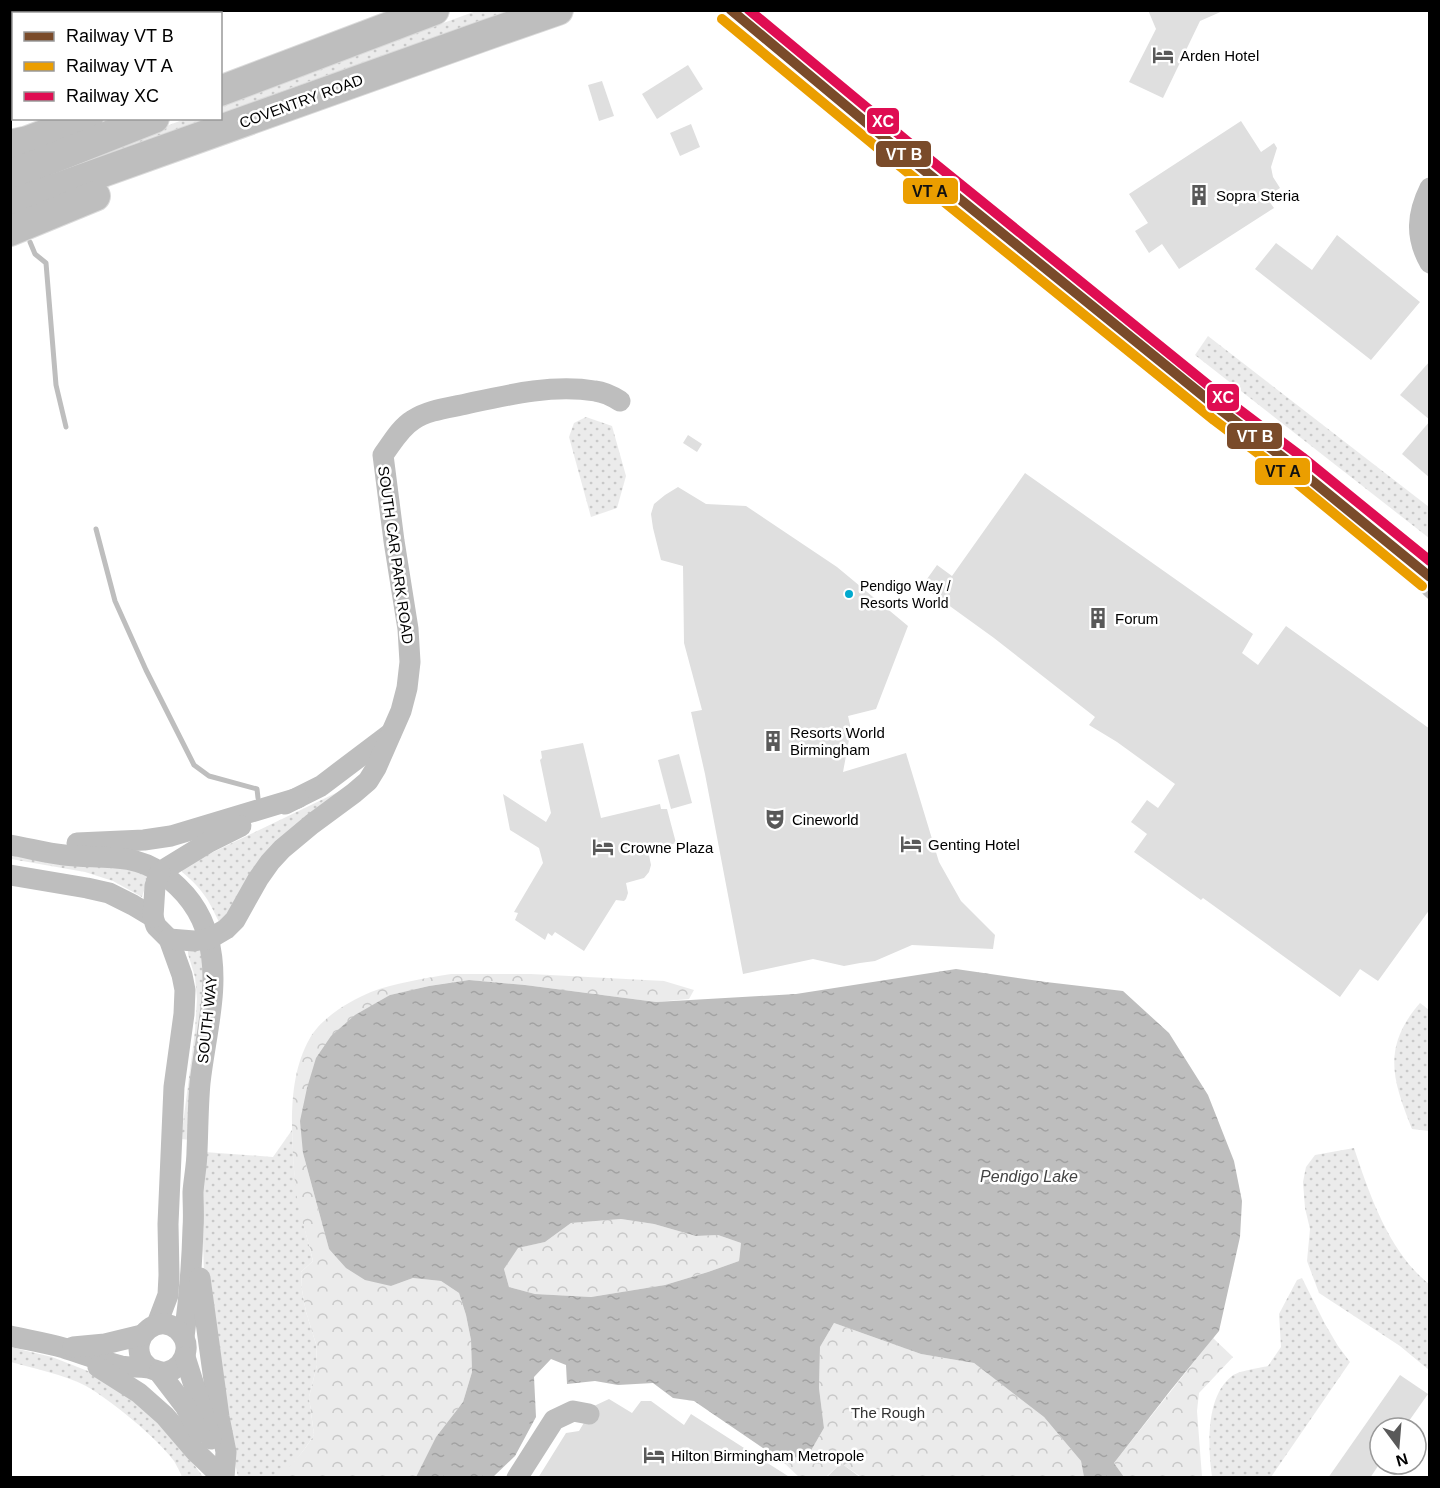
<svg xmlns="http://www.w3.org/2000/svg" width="1440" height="1488" viewBox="0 0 1440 1488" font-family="Helvetica,sans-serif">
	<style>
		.grass { fill: url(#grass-dots) }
		.forest { fill: url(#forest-crowns) }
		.water { fill: url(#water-ripples); fill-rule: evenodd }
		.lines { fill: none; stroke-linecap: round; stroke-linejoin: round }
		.stream { stroke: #bebebe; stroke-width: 5 }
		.building { fill: #dfdfdf }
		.highway-casing { stroke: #dbdbdb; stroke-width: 32 }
		.minor { stroke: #bebebe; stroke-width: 21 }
		.highway { stroke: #bebebe; stroke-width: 30 }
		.rail-casing { stroke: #bebebe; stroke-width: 7 }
		.rail { stroke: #fff; stroke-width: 4.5; stroke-dasharray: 14; stroke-linecap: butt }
		.rail-1-casing { stroke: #fff; stroke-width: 15 }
		.rail-2-casing { stroke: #fff; stroke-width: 15 }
		.rail-3-casing { stroke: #fff; stroke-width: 15 }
		.rail-1 { stroke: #7a4b2a; stroke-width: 10 }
		.rail-2 { stroke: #eb9e00; stroke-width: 10 }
		.rail-3 { stroke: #df0d52; stroke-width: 10 }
		.bus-dot { fill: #00a9ce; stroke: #fff; stroke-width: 2 }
		.labels { text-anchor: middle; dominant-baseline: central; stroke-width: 5; stroke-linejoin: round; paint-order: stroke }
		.bus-label { font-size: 14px; fill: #000; stroke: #fff; text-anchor: start }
		.poi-label { font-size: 15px; fill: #000; stroke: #fff; text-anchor: start }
		.street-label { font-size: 15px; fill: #000; stroke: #fff }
		.park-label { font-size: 15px; fill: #323232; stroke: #fff }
		.water-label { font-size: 16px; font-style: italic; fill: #434343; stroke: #fff }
		.line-badge { stroke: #fff; stroke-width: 2 }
		.badge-label { font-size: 16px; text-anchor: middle; font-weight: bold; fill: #fff }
		.pale-badge-label { font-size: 16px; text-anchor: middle; font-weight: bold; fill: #111 }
	</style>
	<defs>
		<pattern id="grass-dots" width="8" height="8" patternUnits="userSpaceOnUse" patternTransform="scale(1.5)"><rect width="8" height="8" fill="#ebebeb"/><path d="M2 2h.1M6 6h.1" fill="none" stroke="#c8c8c8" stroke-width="1.8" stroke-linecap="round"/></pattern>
		<pattern id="forest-crowns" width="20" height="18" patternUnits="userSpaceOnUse" patternTransform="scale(1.5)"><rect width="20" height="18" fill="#ebebeb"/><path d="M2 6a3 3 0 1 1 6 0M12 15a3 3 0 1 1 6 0" fill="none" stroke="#c8c8c8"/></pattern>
		<pattern id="water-ripples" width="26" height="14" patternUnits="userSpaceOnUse" patternTransform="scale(1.5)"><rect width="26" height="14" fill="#bebebe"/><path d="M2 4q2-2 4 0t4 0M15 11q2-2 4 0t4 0" fill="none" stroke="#a2a2a2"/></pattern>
	</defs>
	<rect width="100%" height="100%" fill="#fff"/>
	<g class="grass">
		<polygon points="476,11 512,11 284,90 221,114 221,105"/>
		<polygon points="185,119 210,119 11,194 23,180"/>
		<polygon points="1208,336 1429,507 1429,538 1195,355"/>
		<polygon points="586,417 612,426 626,476 617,508 591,517 569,437 574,423"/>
		<path d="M338 792 339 793 224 920 219 922C208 898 202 889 182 872V867Z"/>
		<polygon points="11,851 117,865 149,875 142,897 113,881 85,872 11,859"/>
		<polygon points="204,950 205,965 190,1140 181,1139 195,1031 197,999 195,977 188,954 188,951"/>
		<path d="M1420 1003 1429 1010V1131L1412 1129C1392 1079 1382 1047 1420 1003Z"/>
		<path d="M292 1130 294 1170 299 1206 313 1261 301 1272 302 1290 306 1312 316 1344 317 1365 309 1397 314 1435C307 1446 288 1474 276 1477 271 1479 245 1477 238 1477L219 1390 204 1274 201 1177 204 1152 273 1157Z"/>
		<path d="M1354 1148C1370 1196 1389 1252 1429 1284V1370L1400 1346 1319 1293 1307 1261 1310 1229 1305 1208 1303 1182 1306 1167 1315 1155Z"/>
		<path d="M1302 1278 1325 1324 1338 1346 1350 1362 1271 1477H1212C1208 1447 1205 1397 1232 1376 1238 1371 1259 1368 1268 1366L1281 1347 1279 1314 1297 1280Z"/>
		<path d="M10 1347 52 1357 98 1375 161 1419 203 1477H182C180 1472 177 1466 174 1461 156 1437 112 1401 86 1386 63 1374 35 1369 11 1362Z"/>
	</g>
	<g class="forest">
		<path d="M451 974H531L664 981 694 990 689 999 656 1002 525 985 468 980 429 986 390 995 303 1153 329 1249 391 1286 413 1278 441 1281 459 1293 466 1315 471 1340 472 1372 463 1402 436 1437 416 1477 276 1478C292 1466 304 1451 314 1435L309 1397 317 1365 316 1344 306 1312 302 1290 301 1272 313 1261C309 1243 303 1226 299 1208 295 1190 294 1171 293 1154 291 1115 290 1073 310 1038 321 1018 351 1000 371 992 394 983 427 978 451 974Z"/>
		<polygon points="621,1219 654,1224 696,1236 718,1235 741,1243 739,1261 708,1272 665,1285 591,1297 535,1294 509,1287 504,1269 517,1248 545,1242 571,1223"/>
		<polygon points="834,1323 921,1354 974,1363 1044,1417 1081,1461 1084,1477 861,1477 841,1463 826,1477 799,1477 782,1461 809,1454 824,1428 819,1388 820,1347"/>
		<polygon points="1213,1338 1233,1357 1199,1393 1197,1411 1202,1477 1124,1477 1114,1463"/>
	</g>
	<path class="water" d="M956 969 1046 982 1123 991 1169 1033 1208 1095 1234 1161 1242 1201 1240 1237 1219 1331 1170 1391 1114 1463 1124 1477H1084L1081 1461 1044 1417 974 1363 921 1354 834 1323 820 1347 819 1388 824 1428 809 1454 782 1461 694 1401 673 1398 653 1383 618 1385 595 1381 567 1384 566 1365 551 1359 534 1377 536 1417 515 1456 493 1477H416L436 1437 463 1402 472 1372 471 1340 466 1315 459 1293 441 1281 413 1278 391 1286 365 1280 346 1268 329 1249 303 1153 300 1121 307 1088 316 1058 331 1036 355 1015 390 995 429 986 469 980 525 985 656 1002 796 994ZM621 1219 654 1224 696 1236 718 1235 741 1243 739 1261 708 1272 665 1285 591 1297 535 1294 509 1287 504 1269 518 1248 545 1242 571 1223Z"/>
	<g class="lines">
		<g class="stream">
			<polyline points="30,242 35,254 46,263 56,385 66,427"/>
			<polyline points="96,529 115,601 146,670 194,765 209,776 257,789 258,798"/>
		</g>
	</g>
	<g class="building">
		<polygon points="1148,10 1225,10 1200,21 1163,98 1129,82 1156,29"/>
		<polygon points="688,65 703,89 657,119 642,94"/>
		<polygon points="602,81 614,116 599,121 588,85"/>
		<polygon points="1241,121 1261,152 1274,143 1277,148 1271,167 1273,177 1280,188 1266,197 1274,208 1179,269 1162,244 1149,253 1135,231 1148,223 1129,194"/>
		<polygon points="691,124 700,147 680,156 670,133"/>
		<polygon points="1337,235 1420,302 1371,360 1255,269 1276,243 1312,270"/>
		<polygon points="1430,361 1430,420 1400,395"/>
		<polygon points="1430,421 1430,478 1402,454"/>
		<polygon points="688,435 702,444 697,452 683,443"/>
		<polygon points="1025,473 1253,634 1242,653 1258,665 1286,626 1430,729 1430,909 1378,981 1360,969 1340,997 1203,898 1201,900 1134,852 1147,834 1131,822 1147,800 1158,808 1175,784 1117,742 1089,725 1095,717 994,638 922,586 937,565 952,576"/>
		<polygon points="678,487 706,504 746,506 837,567 908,626 876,709 848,716 851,729 843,772 906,753 939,862 961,901 995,935 993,949 912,945 875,961 860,963 844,966 813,959 743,974 705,774 691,712 702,710 684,643 683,566 661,560 653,528 651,514 654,504 665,495"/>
		<polygon points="583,743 601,818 660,804 661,809 667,809 676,843 669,845 671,850 649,855 651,865 649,872 644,878 626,883 628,893 626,899 624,901 616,900 584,951 555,932 552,936 548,933 545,940 515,920 518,913 514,912 543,863 539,848 510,830 503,794 546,822 551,813 540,760 542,758 541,751"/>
		<polygon points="679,754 692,803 671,809 658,760"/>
		<polygon points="1400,1375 1428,1394 1404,1428 1380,1428 1380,1463 1370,1478 1328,1478"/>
		<polygon points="609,1399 632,1413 641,1401 651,1401 684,1425 691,1414 791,1478 538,1478 566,1433 579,1431 594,1406"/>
		<polygon points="841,1463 861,1478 826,1478"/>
	</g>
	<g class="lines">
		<defs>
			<g id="highway">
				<polyline points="220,91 434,10"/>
				<polyline points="10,145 28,141 88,118"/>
				<polyline points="10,175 154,118"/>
				<polyline points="10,205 486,35 558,10"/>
				<polyline points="10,231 95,196"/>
			</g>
		</defs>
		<use href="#highway" class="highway-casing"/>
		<g class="minor">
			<path d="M1430 188C1417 214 1415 237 1430 263"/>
			<polyline points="285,804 321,786 391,733"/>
			<polyline points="77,843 144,840 171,836 298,798"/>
			<path d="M10 845C28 848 46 853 64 855 97 859 133 852 161 873 184 889 201 910 208 938 221 985 205 1036 200 1083 198 1105 198 1128 197 1151 197 1165 194 1178 193 1192 193 1204 194 1216 193 1228 192 1265 189 1301 184 1337"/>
			<polyline points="160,872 209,842 241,826"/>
			<polyline points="10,875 87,888 109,893 133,905 153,917 156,926 169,939 182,975 185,990 184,1014 174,1087 168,1224 169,1275 168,1295 157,1324"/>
			<polyline points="153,917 155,886 160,872"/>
			<path d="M169 939 194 941 200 940 209 939 226 929 235 920 258 879 270 862 282 849 312 824 354 793 368 781 376 768 401 711 407 688 410 662 408 629 394 541 383 455C392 443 400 428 413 420 428 410 448 408 466 404 507 395 552 384 595 391 604 392 612 396 620 401"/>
			<polyline points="200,1278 219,1417 226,1452 224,1478"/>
			<path d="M10 1336C28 1340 46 1343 64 1348 83 1354 102 1361 121 1366 130 1368 139 1366 148 1368 154 1369 159 1373 166 1372 177 1370 185 1361 186 1350 187 1342 183 1335 178 1330 159 1313 131 1335 141 1358 142 1361 146 1365 149 1368"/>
			<polyline points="73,1347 105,1344 142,1335"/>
			<polyline points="185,1357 211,1439"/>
			<polyline points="98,1367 139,1393 165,1416 195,1451 223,1478"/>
			<polyline points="159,1372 185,1406 199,1432"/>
			<polyline points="517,1478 554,1420 573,1411 589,1414"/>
		</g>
		<use href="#highway" class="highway"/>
		<defs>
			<g id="rail">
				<polyline points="1222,411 1321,495 1430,596"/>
				<polyline points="1355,504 1430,559"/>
			</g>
		</defs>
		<use href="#rail" class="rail-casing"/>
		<use href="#rail" class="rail"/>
		<defs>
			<polyline id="rail-1" points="731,10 899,150 1222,411 1294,466 1430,577"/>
			<polyline id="rail-2" points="722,19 891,159 1214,420 1287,475 1422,586"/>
			<polyline id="rail-3" points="749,10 907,141 1229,402 1302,457 1430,561"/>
		</defs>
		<use href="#rail-1" class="rail-1-casing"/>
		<use href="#rail-2" class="rail-2-casing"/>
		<use href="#rail-3" class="rail-3-casing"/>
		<use href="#rail-1" class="rail-1"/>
		<use href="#rail-2" class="rail-2"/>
		<use href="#rail-3" class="rail-3"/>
	</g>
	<defs>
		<symbol id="hotel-bare" viewBox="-9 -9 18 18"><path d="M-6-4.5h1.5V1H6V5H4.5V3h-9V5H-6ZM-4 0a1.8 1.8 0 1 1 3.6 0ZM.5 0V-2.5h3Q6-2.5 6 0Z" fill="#595959" stroke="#fff" stroke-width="2.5" paint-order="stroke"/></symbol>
		<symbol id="building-bare" viewBox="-9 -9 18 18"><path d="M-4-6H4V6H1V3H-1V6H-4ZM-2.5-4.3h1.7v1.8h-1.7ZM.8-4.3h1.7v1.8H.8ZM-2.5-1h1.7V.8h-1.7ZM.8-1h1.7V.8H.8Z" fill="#595959" stroke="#fff" stroke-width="2.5" paint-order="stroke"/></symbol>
		<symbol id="theatre-bare" viewBox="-9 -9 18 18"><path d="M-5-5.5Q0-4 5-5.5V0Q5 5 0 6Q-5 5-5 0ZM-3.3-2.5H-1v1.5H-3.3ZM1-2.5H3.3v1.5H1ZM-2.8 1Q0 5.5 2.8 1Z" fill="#595959" stroke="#fff" stroke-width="2.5" paint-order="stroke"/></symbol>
	</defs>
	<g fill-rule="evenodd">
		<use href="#hotel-bare" x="1148" y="40" width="30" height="30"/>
		<use href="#building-bare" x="1184" y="180" width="30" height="30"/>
		<use href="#building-bare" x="1083" y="603" width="30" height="30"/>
		<use href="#building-bare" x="758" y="726" width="30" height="30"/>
		<use href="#theatre-bare" x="760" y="804" width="30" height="30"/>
		<use href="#hotel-bare" x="896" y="829" width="30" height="30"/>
		<use href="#hotel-bare" x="588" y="832" width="30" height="30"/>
		<use href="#hotel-bare" x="639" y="1440" width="30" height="30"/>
	</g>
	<circle class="bus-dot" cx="849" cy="594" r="5"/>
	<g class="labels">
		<g class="bus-label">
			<text x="860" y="586">Pendigo Way /<tspan x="860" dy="17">Resorts World</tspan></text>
		</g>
		<g class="poi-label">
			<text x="1180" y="55">Arden Hotel</text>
			<text x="1216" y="195">Sopra Steria</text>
			<text x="1115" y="618">Forum</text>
			<text x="790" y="732">Resorts World<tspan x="790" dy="17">Birmingham</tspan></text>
			<text x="792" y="819">Cineworld</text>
			<text x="928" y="844">Genting Hotel</text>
			<text x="620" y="847">Crowne Plaza</text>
			<text x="671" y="1455">Hilton Birmingham Metropole</text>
		</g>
		<g class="street-label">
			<text transform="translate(301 101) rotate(-20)">COVENTRY ROAD</text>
			<text transform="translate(396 555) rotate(82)">SOUTH CAR PARK ROAD</text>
			<text transform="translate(207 1019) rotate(-84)">SOUTH WAY</text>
		</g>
		<g class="park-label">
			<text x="888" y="1412">The Rough</text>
		</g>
		<g class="water-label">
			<text x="1029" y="1176">Pendigo Lake</text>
		</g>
	</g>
	<g class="line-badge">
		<rect x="866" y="107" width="34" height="28" rx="6" fill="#df0d52"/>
		<rect x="875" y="140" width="57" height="28" rx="6" fill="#7a4b2a"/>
		<rect x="902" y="177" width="57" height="28" rx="6" fill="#eb9e00"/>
		<rect x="1206" y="383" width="34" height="29" rx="6" fill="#df0d52"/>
		<rect x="1226" y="422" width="57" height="28" rx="6" fill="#7a4b2a"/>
		<rect x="1254" y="457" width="57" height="29" rx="6" fill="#eb9e00"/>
	</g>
	<g class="badge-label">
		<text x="883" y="127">XC</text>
		<text x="904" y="160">VT B</text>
		<text x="1223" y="403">XC</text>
		<text x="1255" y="442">VT B</text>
	</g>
	<g class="pale-badge-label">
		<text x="930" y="197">VT A</text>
		<text x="1283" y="477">VT A</text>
	</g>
	<rect width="1440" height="1488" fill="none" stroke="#000000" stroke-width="24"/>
	<rect x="12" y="12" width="210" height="108" fill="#ffffff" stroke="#999999" stroke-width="1.5"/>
	<rect x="24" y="32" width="30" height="9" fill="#7a4b2a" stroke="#999999" stroke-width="1.5"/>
	<text x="66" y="42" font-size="18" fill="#000000">Railway VT B</text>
	<rect x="24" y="62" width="30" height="9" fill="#eb9e00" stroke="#999999" stroke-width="1.5"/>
	<text x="66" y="72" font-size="18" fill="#000000">Railway VT A</text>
	<rect x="24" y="92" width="30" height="9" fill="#df0d52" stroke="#999999" stroke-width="1.5"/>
	<text x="66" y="102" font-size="18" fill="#000000">Railway XC</text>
	<g transform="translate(1398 1446) rotate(164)"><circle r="28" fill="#ffffff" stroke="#999999" stroke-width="1.5"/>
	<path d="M0-4.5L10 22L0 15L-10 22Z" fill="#595959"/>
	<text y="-9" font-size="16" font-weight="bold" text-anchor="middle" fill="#000000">N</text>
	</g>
</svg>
